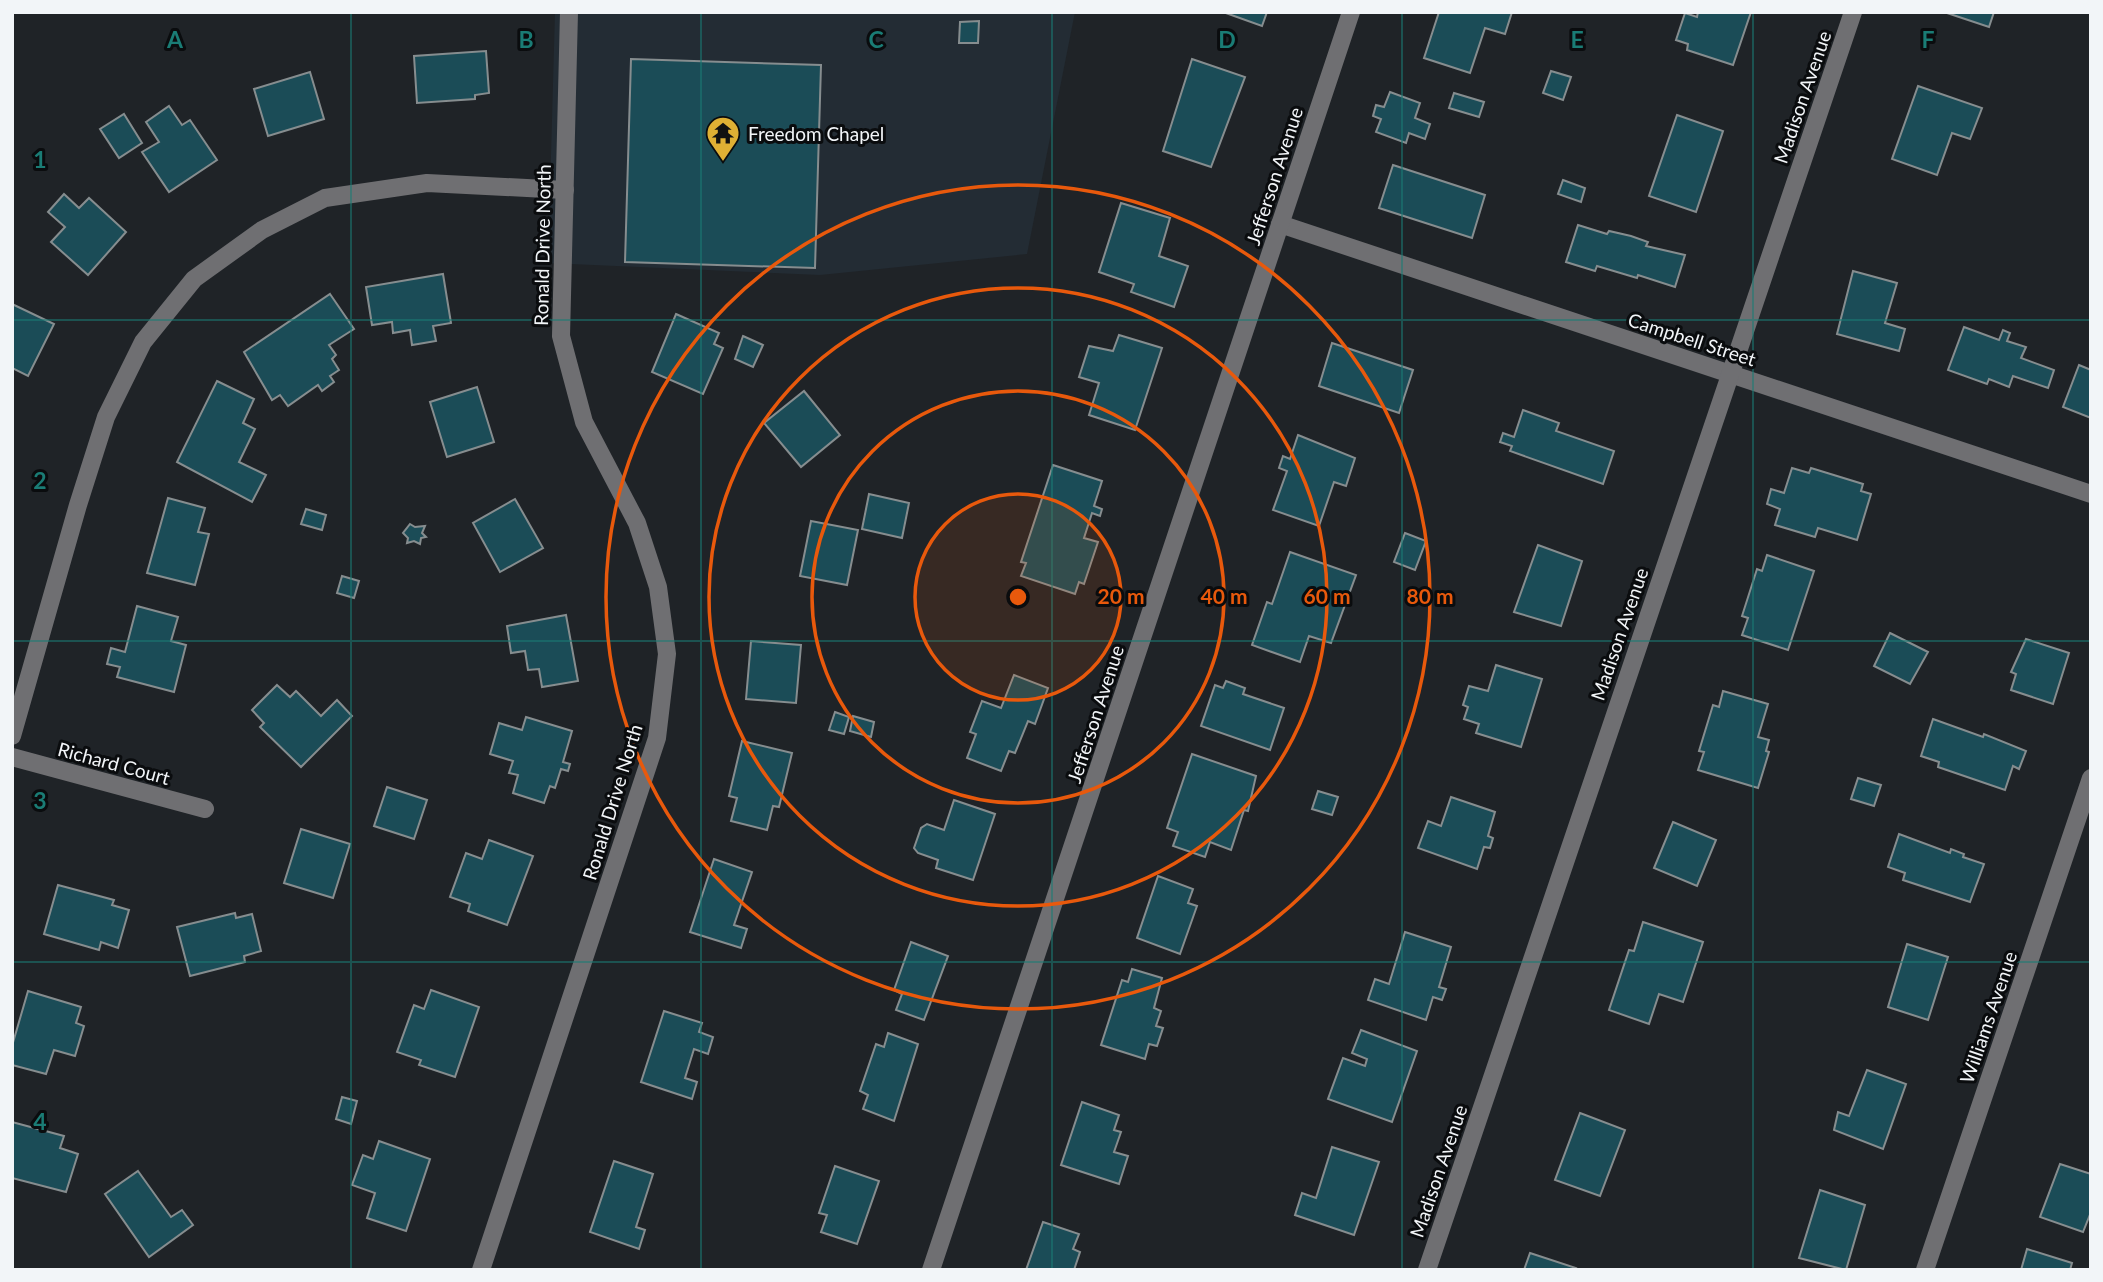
<svg xmlns="http://www.w3.org/2000/svg" width="2103" height="1282" viewBox="0 0 2103 1282" font-family="Lato,sans-serif">
	<style>
		.built { fill: #232c34 }
		.building { fill: #1b4c57; stroke: #868d8f; stroke-width: 2 }
		.lines { fill: none; stroke-linecap: round; stroke-linejoin: round }
		.minor { stroke: #6f6f72; stroke-width: 18 }
		.grid { fill: none; stroke: #1a7c75; stroke-width: 2; stroke-opacity: 0.55 }
		.ring { fill: none; stroke: #e8590c; stroke-width: 3.5 }
		.labels { text-anchor: middle; dominant-baseline: central; stroke-width: 6; stroke-linejoin: round; paint-order: stroke }
		.street-label { font-size: 19px; fill: #f2f5f8; stroke: #0a0c0e }
		.poi-label { font-size: 19px; fill: #f2f5f8; stroke: #0a0c0e; text-anchor: start }
		.grid-label { font-size: 23px; text-anchor: middle; font-weight: bold; fill: #1a7c75; stroke: #0a0c0e; stroke-width: 6; stroke-linejoin: round; paint-order: stroke }
		.centre { fill: #e8590c; stroke: #0a0c0e; stroke-width: 3.5 }
		.ring-label { font-size: 21px; text-anchor: middle; font-weight: bold; fill: #e8590c; stroke: #0a0c0e; stroke-width: 6; stroke-linejoin: round; paint-order: stroke }
	</style>
	<rect width="100%" height="100%" fill="#1f2327"/>
	<polygon class="built" points="555,12 1075,12 1027,254 820,275 548,263"/>
	<g class="building">
		<polygon points="1223,12 1267,12 1262,26"/>
		<polygon points="1439,12 1512,12 1505,34 1485,28 1470,73 1424,58"/>
		<polygon points="1698,12 1751,12 1733,65 1687,50 1688,44 1676,40 1685,13 1697,17"/>
		<polygon points="1944,12 1994,12 1989,27"/>
		<polygon points="979,21 978,43 959,43 960,22"/>
		<polygon points="486,51 489,93 475,95 475,99 417,103 414,56"/>
		<polygon points="631,59 821,65 815,268 625,262"/>
		<polygon points="1192,59 1245,77 1211,167 1163,151"/>
		<polygon points="1551,71 1571,77 1563,100 1543,93"/>
		<polygon points="310,72 324,119 268,136 254,89"/>
		<polygon points="1918,86 1982,108 1970,139 1952,133 1937,175 1892,159"/>
		<polygon points="1390,92 1420,103 1415,118 1430,124 1425,139 1409,133 1406,143 1376,132 1381,119 1373,116 1376,105 1384,107"/>
		<polygon points="1454,93 1484,102 1479,117 1449,108"/>
		<polygon points="169,106 182,125 190,120 217,160 169,192 142,152 159,142 146,122"/>
		<polygon points="124,114 142,143 119,158 100,129"/>
		<polygon points="1677,115 1723,131 1696,212 1649,196"/>
		<polygon points="1393,165 1485,195 1472,238 1379,208"/>
		<polygon points="1563,180 1585,188 1581,202 1558,194"/>
		<polygon points="64,194 79,208 89,198 126,232 88,275 51,242 65,227 48,212"/>
		<polygon points="1121,203 1170,218 1159,256 1188,266 1174,307 1131,292 1134,284 1099,272"/>
		<polygon points="1578,225 1607,234 1609,231 1631,236 1648,242 1646,246 1685,255 1675,287 1638,275 1637,278 1597,266 1595,271 1566,262"/>
		<polygon points="1853,271 1897,283 1885,323 1905,329 1899,351 1837,334"/>
		<polygon points="443,274 451,323 433,326 436,341 412,345 410,330 393,333 392,322 372,325 366,287"/>
		<polygon points="330,294 354,329 329,345 336,355 332,359 339,370 330,376 334,382 322,391 318,385 288,406 280,395 272,400 244,352"/>
		<polygon points="12,304 54,324 28,376 12,368"/>
		<polygon points="676,314 719,333 714,344 723,348 703,394 652,372"/>
		<polygon points="1964,327 1999,340 2003,330 2010,333 2007,341 2026,347 2021,358 2054,370 2048,388 2013,376 2009,387 1989,379 1987,384 1948,370"/>
		<polygon points="1119,335 1162,348 1135,430 1089,415 1099,383 1079,377 1089,346 1113,351"/>
		<polygon points="743,336 763,345 753,367 735,359"/>
		<polygon points="1332,343 1413,370 1399,413 1319,386"/>
		<polygon points="2079,365 2091,370 2091,418 2063,407"/>
		<polygon points="217,381 254,399 243,423 255,429 239,462 266,475 252,502 177,462"/>
		<polygon points="477,387 494,442 447,457 430,402"/>
		<polygon points="804,391 840,435 801,467 764,423"/>
		<polygon points="1523,410 1559,423 1556,431 1614,451 1603,484 1510,451 1512,446 1500,442 1503,433 1514,437"/>
		<polygon points="1298,435 1355,458 1346,486 1334,482 1319,526 1273,510 1287,471 1279,468 1283,456 1290,459"/>
		<polygon points="1053,465 1102,481 1094,506 1102,509 1100,516 1092,513 1084,538 1098,542 1084,584 1079,582 1075,594 1021,576 1026,563 1021,562"/>
		<polygon points="1792,468 1809,473 1811,468 1863,484 1861,491 1871,494 1857,540 1818,528 1815,537 1775,525 1780,509 1767,504 1771,489 1784,493"/>
		<polygon points="869,494 909,503 902,538 862,529"/>
		<polygon points="168,498 205,508 198,532 209,534 195,585 147,573"/>
		<polygon points="515,499 543,548 500,572 473,523"/>
		<polygon points="306,509 326,515 322,530 301,524"/>
		<polygon points="811,521 858,530 847,585 800,576"/>
		<polygon points="410,524 415,527 425,526 422,533 426,537 421,538 420,544 414,541 407,543 408,538 403,533"/>
		<polygon points="1405,533 1426,541 1415,570 1394,562"/>
		<polygon points="1538,545 1582,561 1561,626 1514,612"/>
		<polygon points="1290,552 1356,575 1331,643 1309,636 1300,662 1252,645 1267,602 1272,604"/>
		<polygon points="1767,555 1814,571 1788,650 1742,635 1748,618 1742,616 1757,569 1762,571"/>
		<polygon points="342,576 359,581 354,598 337,593"/>
		<polygon points="137,606 178,617 171,641 186,645 174,692 117,677 120,667 107,664 111,648 125,652"/>
		<polygon points="566,615 578,681 542,687 539,669 528,670 525,651 511,653 507,626"/>
		<polygon points="1890,633 1928,652 1910,684 1874,666"/>
		<polygon points="2026,639 2069,653 2053,704 2011,690 2016,674 2011,672"/>
		<polygon points="751,641 801,645 796,703 746,699"/>
		<polygon points="1496,665 1542,679 1521,747 1476,733 1479,724 1464,719 1468,707 1463,705 1469,686 1488,691"/>
		<polygon points="1014,675 1048,688 1035,724 1028,721 1015,753 1009,751 1001,771 967,758 976,734 970,732 982,701 1001,708"/>
		<polygon points="1226,681 1245,688 1243,694 1284,708 1270,750 1201,726 1215,685 1223,688"/>
		<polygon points="277,685 290,697 296,691 321,716 337,700 352,716 301,767 260,727 264,723 252,710"/>
		<polygon points="1723,691 1768,704 1758,737 1769,740 1766,751 1769,752 1758,788 1698,770 1704,752 1699,751 1713,705 1719,707"/>
		<polygon points="835,712 849,717 844,734 829,730"/>
		<polygon points="853,716 874,722 871,737 850,731"/>
		<polygon points="526,717 572,731 563,762 570,764 568,771 561,769 555,788 550,786 544,803 513,793 518,775 509,773 513,761 490,754 499,723 522,730"/>
		<polygon points="1933,719 1983,737 1984,734 2026,751 2019,769 2013,766 2005,790 1938,767 1939,762 1921,756"/>
		<polygon points="742,741 792,753 779,807 773,806 767,830 731,821 737,798 729,796"/>
		<polygon points="1192,754 1256,776 1248,811 1244,810 1231,850 1210,842 1205,857 1173,846 1178,832 1167,828"/>
		<polygon points="1858,778 1881,785 1874,806 1851,799"/>
		<polygon points="387,787 427,800 414,839 374,826"/>
		<polygon points="1318,791 1338,797 1332,815 1312,809"/>
		<polygon points="1451,797 1495,812 1488,836 1493,838 1490,848 1484,847 1477,869 1418,848 1428,821 1441,826"/>
		<polygon points="954,800 995,814 973,880 936,868 938,860 918,853 914,848 921,828 927,824 944,830"/>
		<polygon points="1673,822 1716,840 1697,886 1654,868"/>
		<polygon points="301,829 350,844 333,898 284,883"/>
		<polygon points="1899,834 1950,853 1951,849 1964,854 1963,857 1984,864 1970,902 1903,880 1905,873 1888,867"/>
		<polygon points="489,840 533,856 507,925 468,911 470,904 450,897 466,853 482,859"/>
		<polygon points="714,859 752,872 734,925 747,929 741,948 690,932"/>
		<polygon points="1158,876 1193,889 1188,903 1197,906 1180,954 1137,938"/>
		<polygon points="58,885 114,900 112,905 129,910 118,948 101,942 99,950 44,934"/>
		<polygon points="235,913 236,918 252,914 261,951 244,956 245,962 190,976 177,927"/>
		<polygon points="1643,922 1703,942 1683,1002 1659,994 1649,1024 1609,1010 1629,950 1634,951"/>
		<polygon points="1405,932 1451,947 1439,987 1446,989 1442,1000 1433,997 1426,1020 1368,1000 1375,979 1389,984"/>
		<polygon points="911,942 948,956 924,1020 896,1010 902,994 894,990"/>
		<polygon points="1907,944 1948,957 1928,1020 1888,1007"/>
		<polygon points="1132,969 1162,978 1154,1008 1161,1011 1156,1026 1163,1028 1157,1046 1149,1044 1145,1059 1101,1045 1122,980 1128,982"/>
		<polygon points="431,990 479,1007 455,1077 419,1065 421,1060 397,1052 414,1005 424,1009"/>
		<polygon points="28,991 81,1007 76,1023 84,1026 75,1056 54,1050 46,1074 12,1065 12,1046"/>
		<polygon points="664,1011 702,1023 699,1032 713,1037 708,1054 694,1049 685,1078 697,1082 692,1099 641,1082"/>
		<polygon points="1361,1030 1417,1051 1392,1122 1328,1099 1343,1058 1365,1066 1367,1059 1352,1053"/>
		<polygon points="888,1033 918,1044 894,1121 863,1109 868,1095 860,1091 876,1044 884,1047"/>
		<polygon points="1867,1070 1906,1084 1883,1149 1834,1130 1838,1112 1849,1116"/>
		<polygon points="342,1097 357,1101 351,1124 336,1119"/>
		<polygon points="1082,1102 1119,1115 1114,1130 1121,1132 1114,1152 1128,1156 1119,1184 1061,1165"/>
		<polygon points="1580,1113 1625,1130 1600,1196 1555,1180"/>
		<polygon points="12,1122 64,1136 60,1148 78,1154 66,1192 12,1178"/>
		<polygon points="379,1141 430,1159 406,1231 367,1218 375,1193 352,1185 363,1155 373,1159"/>
		<polygon points="1332,1147 1379,1162 1354,1235 1295,1215 1302,1193 1316,1198"/>
		<polygon points="614,1161 653,1174 636,1227 645,1230 639,1249 590,1232"/>
		<polygon points="2060,1164 2091,1174 2091,1212 2083,1232 2040,1217"/>
		<polygon points="835,1166 879,1181 857,1244 821,1232 827,1215 819,1213"/>
		<polygon points="138,1171 171,1217 182,1210 193,1225 149,1257 105,1194"/>
		<polygon points="1820,1190 1865,1205 1846,1270 1799,1258"/>
		<polygon points="1043,1222 1079,1234 1073,1249 1080,1252 1074,1270 1026,1270"/>
		<polygon points="2027,1249 2072,1263 2070,1270 2021,1270"/>
		<polygon points="1530,1253 1576,1268 1575,1270 1524,1270"/>
	</g>
	<g class="lines">
		<g class="minor">
			<polyline points="1280,224 2091,494"/>
			<polyline points="12,736 78,505 106,417 143,342 194,279 262,230 325,198 427,183 565,190"/>
			<polyline points="12,757 205,809"/>
			<polyline points="481,1270 657,738 667,654 658,587 637,523 584,422 561,336 569,12"/>
			<polyline points="931,1270 1351,12"/>
			<polyline points="1427,1270 1853,12"/>
			<polyline points="1925,1270 2091,778"/>
		</g>
	</g>
	<path class="grid" d="M351 12V1270M701 12V1270M1052 12V1270M1402 12V1270M1753 12V1270M12 320H2091M12 641H2091M12 962H2091"/>
	<circle cx="1018" cy="597" r="103" fill="#e8590c" fill-opacity=".12"/>
	<g class="ring">
		<circle cx="1018" cy="597" r="103"/>
		<circle cx="1018" cy="597" r="206"/>
		<circle cx="1018" cy="597" r="309"/>
		<circle cx="1018" cy="597" r="412"/>
	</g>
	<defs>
		<symbol id="temple-pin" viewBox="-11 -11 22 30"><path d="M0 17L-7.5 6A9.5 9.5 0 1 1 7.5 6Z" fill="#dfb034" stroke="#0a0c0e"/><path d="M0-6L5-2H3V0L6.5 2.5H4V6H1.5V3h-3V6H-4V2.5H-6.5L-3 0V-2H-5Z" fill="#111"/></symbol>
	</defs>
	<g fill-rule="evenodd">
		<use href="#temple-pin" x="704" y="114" width="38" height="52"/>
	</g>
	<g class="labels">
		<g class="street-label">
			<text transform="translate(1802 97) rotate(-71)">Madison Avenue</text>
			<text transform="translate(1274 176) rotate(-72)">Jefferson Avenue</text>
			<text transform="translate(542 245) rotate(-89)">Ronald Drive North</text>
			<text transform="translate(1692 339) rotate(18)">Campbell Street</text>
			<text transform="translate(1619 634) rotate(-71)">Madison Avenue</text>
			<text transform="translate(1095 714) rotate(-72)">Jefferson Avenue</text>
			<text transform="translate(114 763) rotate(15)">Richard Court</text>
			<text transform="translate(612 802) rotate(-73)">Ronald Drive North</text>
			<text transform="translate(1988 1017) rotate(-71)">Williams Avenue</text>
			<text transform="translate(1438 1171) rotate(-71)">Madison Avenue</text>
		</g>
		<g class="poi-label">
			<text x="748" y="133">Freedom Chapel</text>
		</g>
	</g>
	<g class="grid-label">
		<text x="175" y="48">A</text>
		<text x="526" y="48">B</text>
		<text x="876" y="48">C</text>
		<text x="1227" y="48">D</text>
		<text x="1577" y="48">E</text>
		<text x="1928" y="48">F</text>
		<text x="40" y="168">1</text>
		<text x="40" y="489">2</text>
		<text x="40" y="809">3</text>
		<text x="40" y="1130">4</text>
	</g>
	<circle cx="1018" cy="597" r="10" class="centre"/>
	<g class="ring-label">
		<text x="1121" y="604">20 m</text>
		<text x="1224" y="604">40 m</text>
		<text x="1327" y="604">60 m</text>
		<text x="1430" y="604">80 m</text>
	</g>
	<rect width="2103" height="1282" fill="none" stroke="#f2f5f8" stroke-width="28"/>
</svg>
